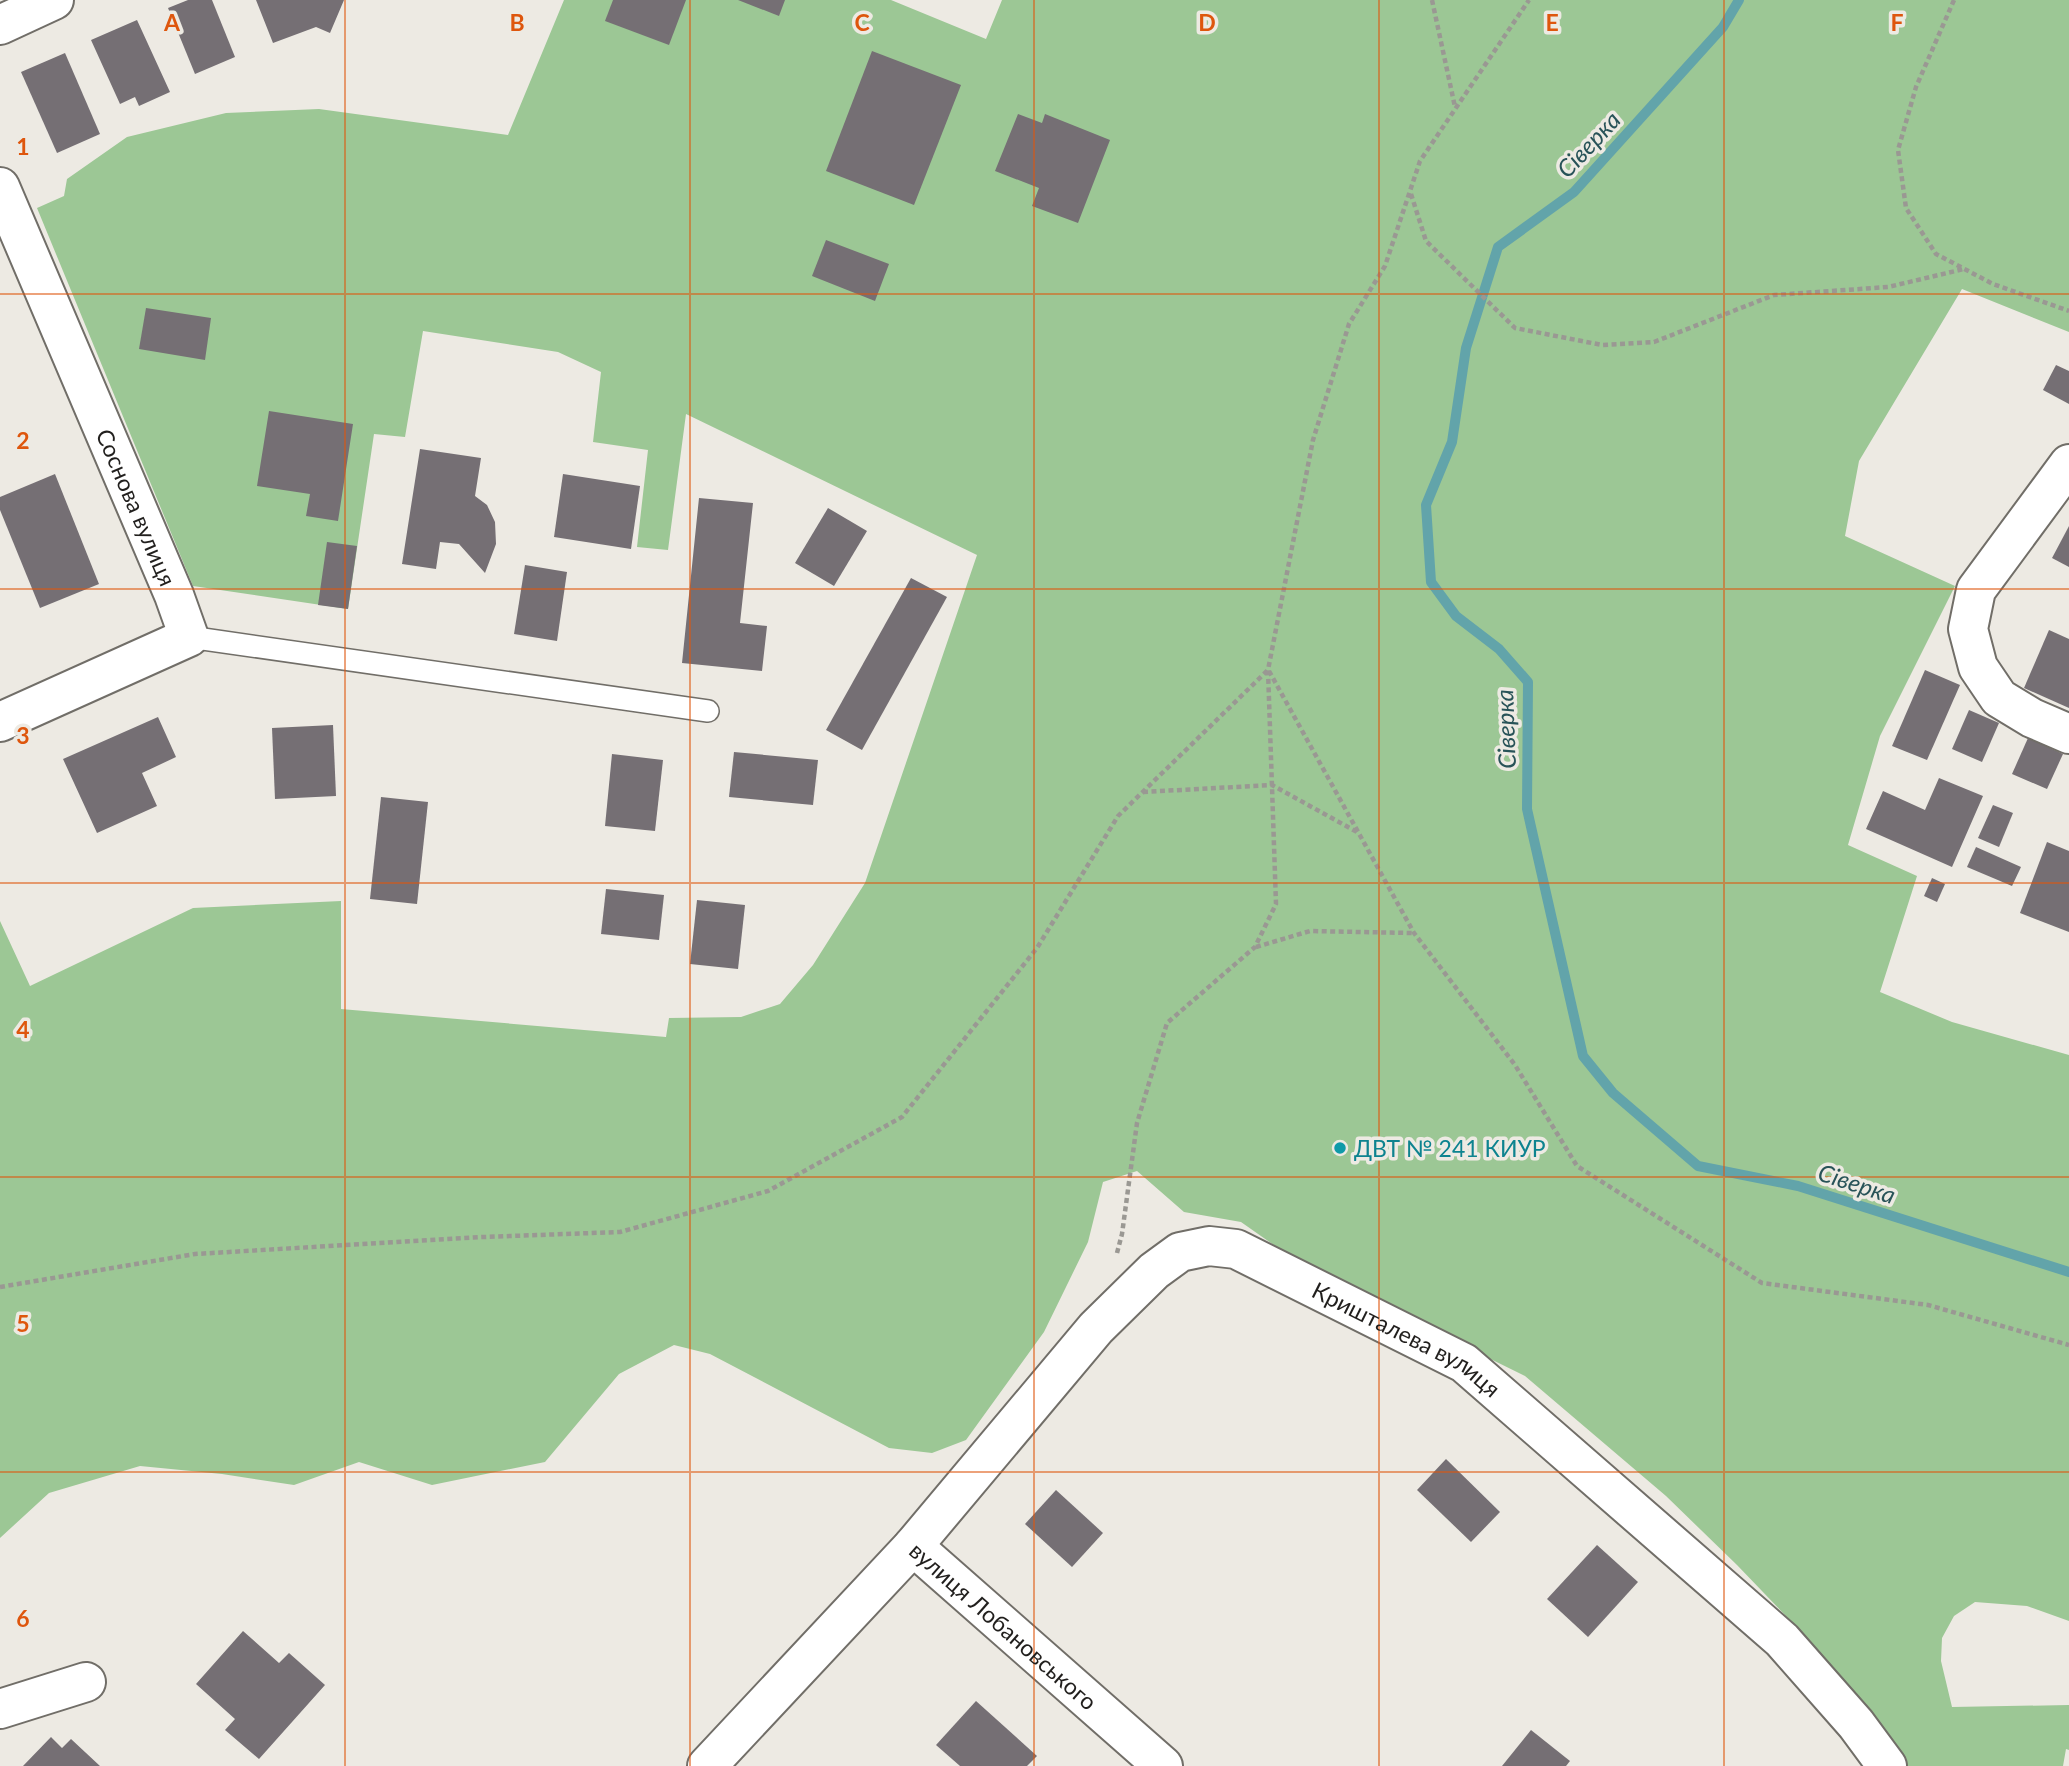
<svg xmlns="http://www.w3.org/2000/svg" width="2069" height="1766" viewBox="0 0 2069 1766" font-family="Lato,sans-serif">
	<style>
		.green { fill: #9cc795 }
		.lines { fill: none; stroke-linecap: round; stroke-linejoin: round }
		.stream { stroke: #62a4aa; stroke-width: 10 }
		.building { fill: #756f74 }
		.lane-casing { stroke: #716e68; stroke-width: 24 }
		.street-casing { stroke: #716e68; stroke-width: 42 }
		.path { stroke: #9a9893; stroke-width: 4.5; stroke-dasharray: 5 3.5; stroke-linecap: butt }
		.lane { stroke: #fff; stroke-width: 21 }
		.street { stroke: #fff; stroke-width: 38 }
		.grid { fill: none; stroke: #de560d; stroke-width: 2; stroke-opacity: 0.55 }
		.culture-dot { fill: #0f9aa8; stroke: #edeae3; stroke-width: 2.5 }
		.labels { text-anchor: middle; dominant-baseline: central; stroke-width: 7; stroke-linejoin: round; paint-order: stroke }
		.street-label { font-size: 23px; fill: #211f1d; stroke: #edeae3 }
		.culture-label { font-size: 23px; fill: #0d838f; stroke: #edeae3; text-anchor: start }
		.water-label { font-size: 24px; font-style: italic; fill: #285358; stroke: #edeae3 }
		.grid-label { font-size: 23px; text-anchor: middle; font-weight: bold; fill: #de560d; stroke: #edeae3; stroke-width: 7; stroke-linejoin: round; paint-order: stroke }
	</style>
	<rect width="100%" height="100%" fill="#edeae3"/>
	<polygon class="green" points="564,0 891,0 986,39 1002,0 2069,0 2069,332 1962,289 1859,461 1845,536 1955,586 1880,736 1848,845 1917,876 1880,992 1952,1022 2069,1055 2069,1621 2027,1606 1975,1602 1954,1616 1942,1638 1941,1661 1952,1707 2069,1705 2069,1750 2066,1749 2063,1766 1906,1766 1870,1714 1808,1639 1737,1565 1666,1496 1525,1376 1308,1269 1241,1222 1184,1212 1137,1171 1103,1182 1088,1242 1044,1332 966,1440 932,1453 889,1448 710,1354 674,1345 619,1374 545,1462 432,1485 359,1462 294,1485 222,1474 140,1466 49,1493 0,1538 0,921 30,986 193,908 341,901 341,1009 666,1037 669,1018 741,1017 780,1004 813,965 865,883 977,555 686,414 668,550 637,547 648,450 593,442 601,372 558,352 423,331 405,437 374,434 348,609 193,586 37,208 64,196 67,179 127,137 226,113 319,109 508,135"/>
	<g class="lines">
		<polyline class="stream" points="1739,0 1723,27 1574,192 1498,247 1466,348 1452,442 1426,505 1431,582 1456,616 1499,649 1528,682 1527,809 1583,1056 1613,1093 1698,1166 1798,1186 2069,1272"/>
	</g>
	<g class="building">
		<polygon points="188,0 212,0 235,57 195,74 168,8"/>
		<polygon points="256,0 344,0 330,33 316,27 273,43"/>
		<polygon points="613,0 686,0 669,45 605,21"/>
		<polygon points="738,0 785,0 779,16"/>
		<polygon points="137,20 170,92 139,106 135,97 120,104 91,40"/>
		<polygon points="872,51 961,85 914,205 826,171"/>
		<polygon points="65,53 100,134 57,153 21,72"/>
		<polygon points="1018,114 1042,123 1045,114 1110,140 1078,223 1032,206 1039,188 995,171"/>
		<polygon points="826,240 889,264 875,301 812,276"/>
		<polygon points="146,308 211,318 205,360 139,349"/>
		<polygon points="2056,365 2069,371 2069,404 2043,390"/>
		<polygon points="269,411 353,424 338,521 306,516 310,494 257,486"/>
		<polygon points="420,449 481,458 475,496 487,505 495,522 496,544 485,573 459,544 440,542 436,569 402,564"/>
		<polygon points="55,474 99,584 40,608 0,510 0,497"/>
		<polygon points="563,474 640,486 631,549 554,537"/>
		<polygon points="699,498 753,503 740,623 767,626 762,671 682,663"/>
		<polygon points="828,508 867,531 834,586 795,563"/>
		<polygon points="2069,526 2069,567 2052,558"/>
		<polygon points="327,542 357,546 348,609 318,605"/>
		<polygon points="525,565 567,572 557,641 514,634"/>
		<polygon points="911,578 947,597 862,750 826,730"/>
		<polygon points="2049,630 2069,639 2069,708 2024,688"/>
		<polygon points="1925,670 1960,685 1927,760 1892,746"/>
		<polygon points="1969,710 1999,723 1982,762 1952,749"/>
		<polygon points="158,717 176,757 142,773 157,806 97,833 63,759"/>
		<polygon points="333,725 336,796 275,799 272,728"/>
		<polygon points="2028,738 2063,754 2047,789 2012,774"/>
		<polygon points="734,752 818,760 813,805 729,797"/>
		<polygon points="612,754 663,760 655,831 605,826"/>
		<polygon points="1939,778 1983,796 1952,867 1866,829 1883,791 1925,810"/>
		<polygon points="381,797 428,802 417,904 370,899"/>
		<polygon points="1993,805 2013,813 1999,847 1978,838"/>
		<polygon points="2047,842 2069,851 2069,932 2020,913"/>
		<polygon points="1976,847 2021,867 2012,886 1967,867"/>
		<polygon points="1932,878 1945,884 1937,902 1924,896"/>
		<polygon points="606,889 664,895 659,940 601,934"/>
		<polygon points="697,900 745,905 738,969 690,964"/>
		<polygon points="1446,1459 1500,1512 1471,1542 1417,1490"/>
		<polygon points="1056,1490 1103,1533 1072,1567 1025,1524"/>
		<polygon points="1597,1545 1638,1582 1588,1637 1547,1599"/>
		<polygon points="243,1631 279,1663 289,1653 325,1685 259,1759 225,1730 235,1719 196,1684"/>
		<polygon points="976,1701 1037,1756 1027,1766 960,1766 936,1745"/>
		<polygon points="1531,1730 1570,1761 1566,1766 1502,1766"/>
		<polygon points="51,1737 62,1748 71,1739 100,1766 23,1766"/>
	</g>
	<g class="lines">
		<defs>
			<polyline id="lane" points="189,637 708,711"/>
			<g id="street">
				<polyline points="0,25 54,0"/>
				<path id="s1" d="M0 187 174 595 189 637 0 722"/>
				<polyline points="2069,464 1976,590 1968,629 1978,667 1999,698 2032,718 2069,734"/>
				<path id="s2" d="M913 1546 1096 1328 1154 1271 1180 1252 1209 1246 1236 1249 1464 1363 1782 1640 1856 1724 1887 1766"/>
				<polyline points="0,1709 86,1682"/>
				<path id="s3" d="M707 1766 913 1546 1163 1766"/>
			</g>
		</defs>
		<use href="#lane" class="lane-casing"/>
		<use href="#street" class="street-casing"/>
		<g class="path">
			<polyline points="1432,0 1455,107"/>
			<polyline points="1954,0 1916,87 1898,150 1906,208 1936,254 1993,284 2069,311"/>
			<polyline points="1411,194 1426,241 1515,328 1602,345 1654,342 1774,295 1888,287 1964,269"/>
			<polyline points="1269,671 1414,933 1515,1065 1577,1166 1762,1283 1928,1305 2069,1345"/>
			<polyline points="1143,792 1272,785 1357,832"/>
			<polyline points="1256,947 1310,931 1413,933"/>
			<polyline points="1117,1253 1122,1234 1137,1123 1167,1023 1255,947 1276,904 1268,670 1313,440 1349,324 1385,266 1420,161 1529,0"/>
			<polyline points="0,1287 195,1254 483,1237 620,1232 768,1191 902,1117 1037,948 1118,816 1268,670"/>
		</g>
		<use href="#lane" class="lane"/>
		<use href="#street" class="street"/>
	</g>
	<path class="grid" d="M345 0V1766M690 0V1766M1034 0V1766M1379 0V1766M1724 0V1766M0 294H2069M0 589H2069M0 883H2069M0 1177H2069M0 1472H2069"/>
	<circle class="culture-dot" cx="1340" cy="1148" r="7"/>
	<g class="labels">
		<g class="street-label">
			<text stroke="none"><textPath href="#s1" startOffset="348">Соснова вулиця</textPath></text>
			<text stroke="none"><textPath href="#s2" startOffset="648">Кришталева вулиця</textPath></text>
			<text stroke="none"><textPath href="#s3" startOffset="422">вулиця Лобановського</textPath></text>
		</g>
		<g class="culture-label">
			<text x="1354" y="1148">ДВТ № 241 КИУР</text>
		</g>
		<g class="water-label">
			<text transform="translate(1588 144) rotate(-47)">Сіверка</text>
			<text transform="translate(1505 729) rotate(-92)">Сіверка</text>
			<text transform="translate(1857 1183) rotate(18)">Сіверка</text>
		</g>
	</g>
	<g class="grid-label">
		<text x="172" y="31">A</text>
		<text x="517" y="31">B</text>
		<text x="862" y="31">C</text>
		<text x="1207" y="31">D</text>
		<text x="1552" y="31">E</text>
		<text x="1897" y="31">F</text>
		<text x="23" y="155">1</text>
		<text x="23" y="449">2</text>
		<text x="23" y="744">3</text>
		<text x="23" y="1038">4</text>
		<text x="23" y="1332">5</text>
		<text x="23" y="1627">6</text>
	</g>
</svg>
